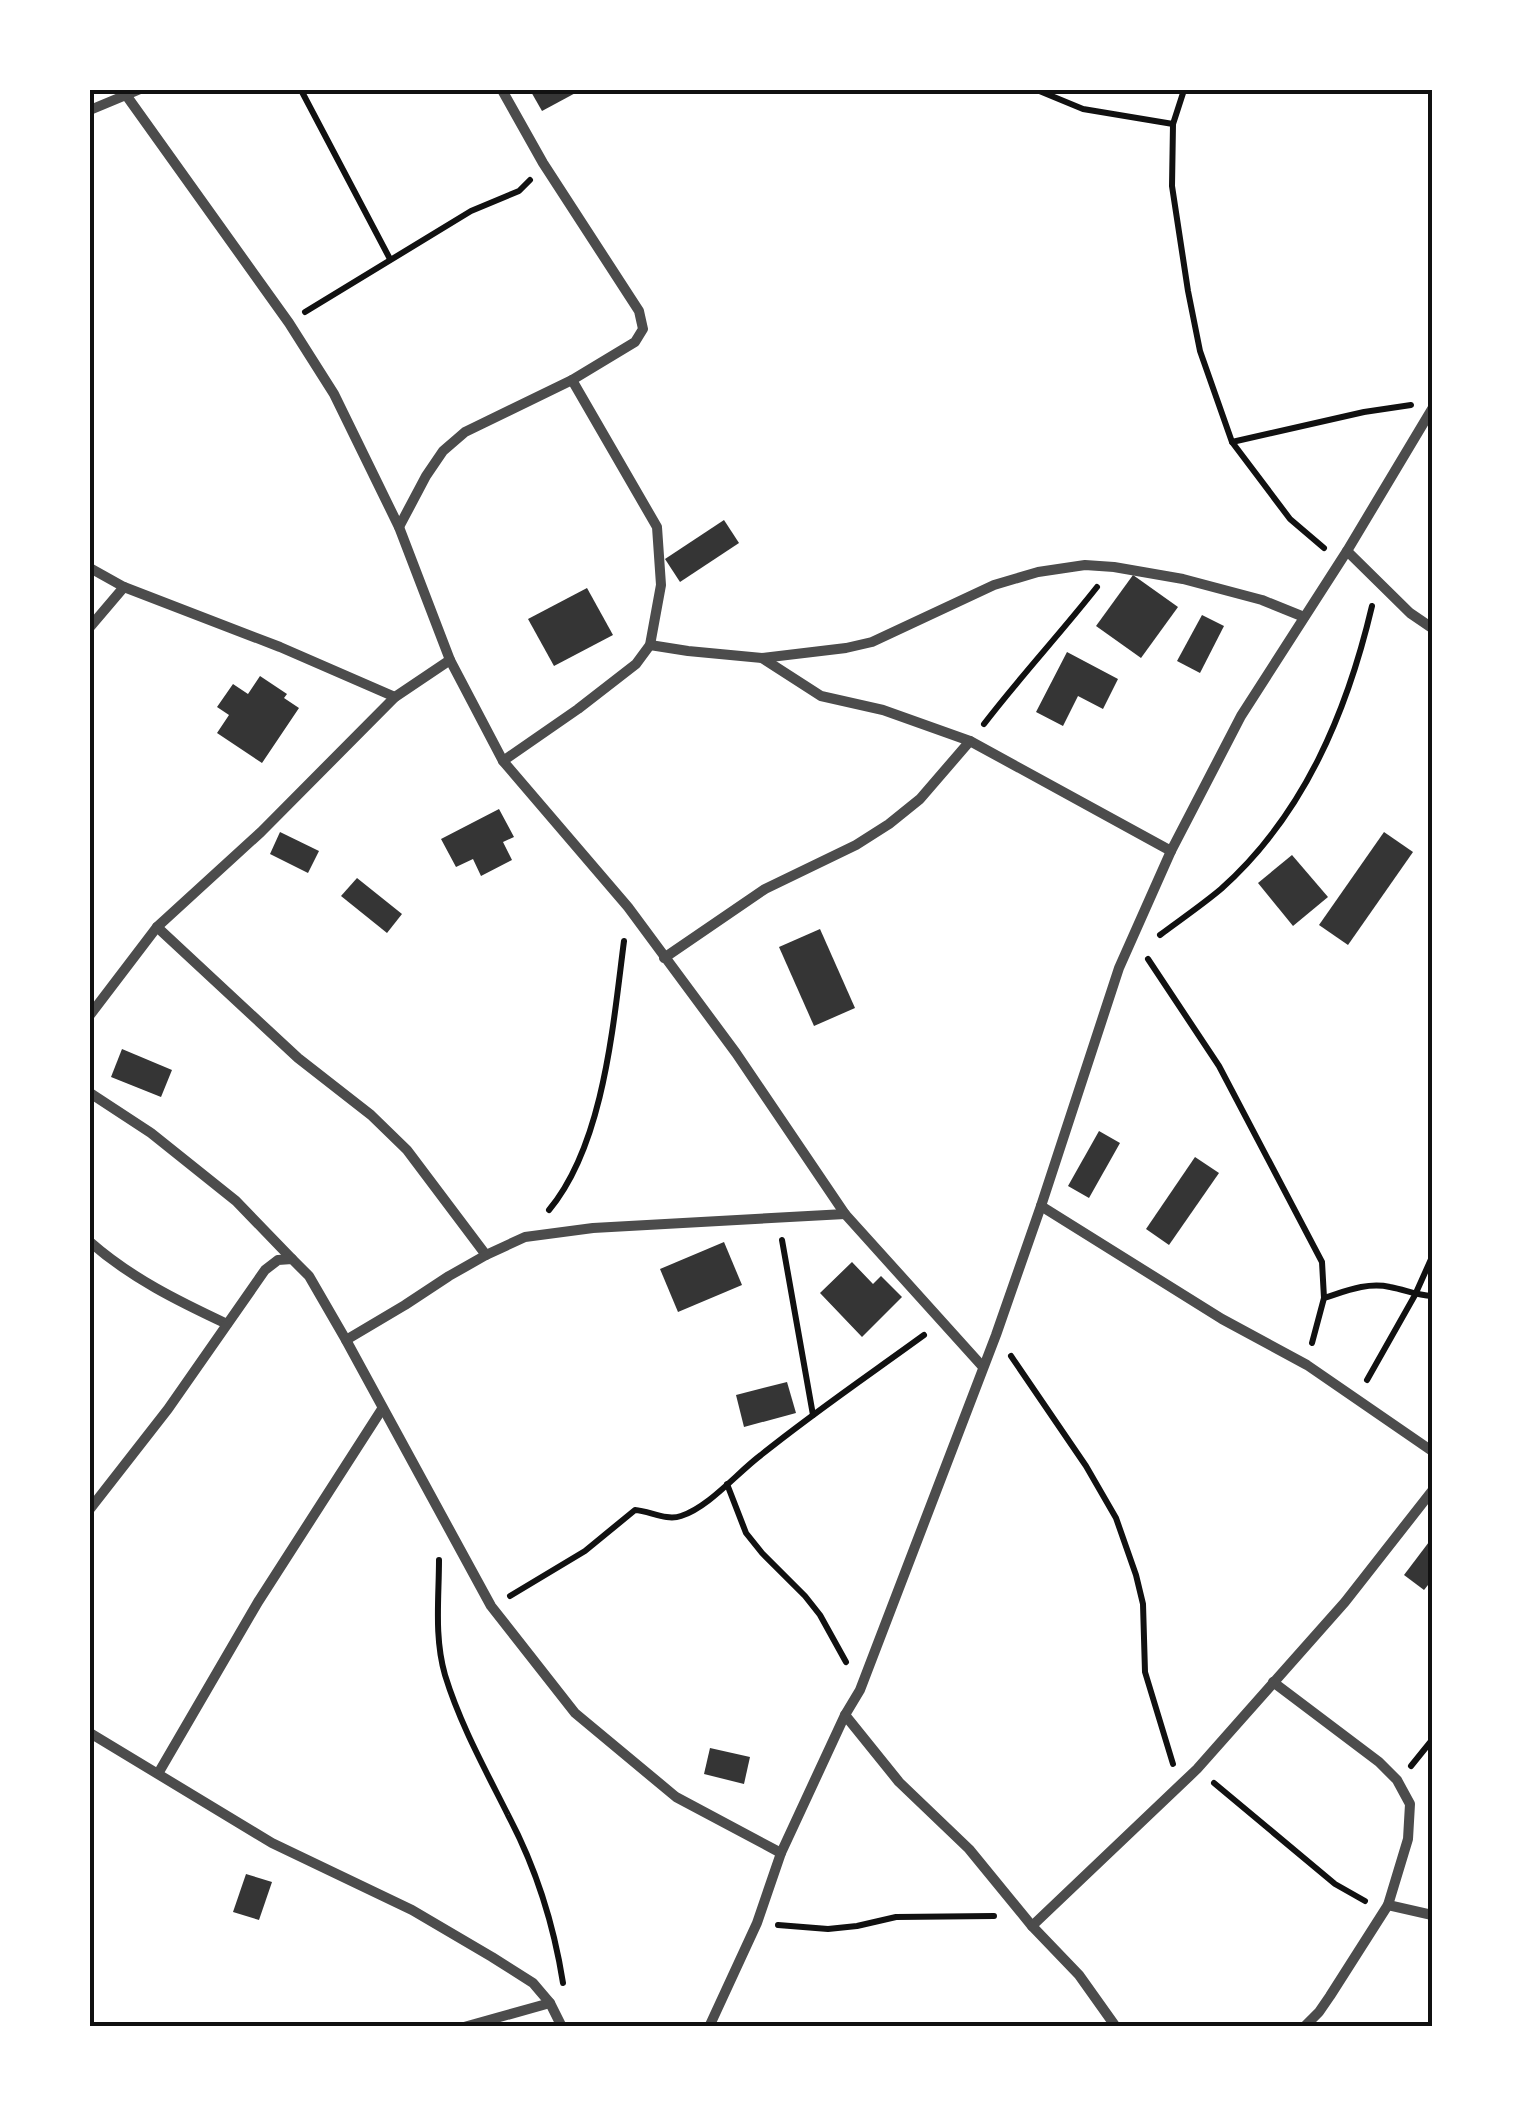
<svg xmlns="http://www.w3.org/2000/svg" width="1522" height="2117" viewBox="0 0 1522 2117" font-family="'Source Sans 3',sans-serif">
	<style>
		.building { fill: #353535 }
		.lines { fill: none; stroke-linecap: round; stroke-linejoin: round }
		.path { stroke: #111; stroke-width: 6 }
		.minor { stroke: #4c4c4c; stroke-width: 10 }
		.neatline { fill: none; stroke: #111; stroke-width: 4 }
	</style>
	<rect width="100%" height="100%" fill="#fff"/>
	<g class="building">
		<polygon points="530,90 581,90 542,111"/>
		<polygon points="724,520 739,543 680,582 665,559"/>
		<polygon points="1133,575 1178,607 1141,658 1096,626"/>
		<polygon points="587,588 613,635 554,666 528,619"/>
		<polygon points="1202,615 1224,626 1200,673 1177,661"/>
		<polygon points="1067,652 1118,679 1103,709 1078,696 1063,726 1036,712"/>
		<polygon points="260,676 287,694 284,698 299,708 262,763 217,733 229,715 217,707 233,684 248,694"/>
		<polygon points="499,809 514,837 503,842 512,860 481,876 473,859 456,867 441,839"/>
		<polygon points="280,832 319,851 308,873 270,854"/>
		<polygon points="1384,832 1413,852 1348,945 1319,925"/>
		<polygon points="1292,855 1328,897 1293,926 1258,883"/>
		<polygon points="357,878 402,914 387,933 341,896"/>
		<polygon points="820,929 855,1008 814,1026 779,947"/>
		<polygon points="122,1049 172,1070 161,1097 111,1077"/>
		<polygon points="1099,1131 1120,1143 1089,1198 1068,1186"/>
		<polygon points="1195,1157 1219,1173 1169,1245 1146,1229"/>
		<polygon points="724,1242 742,1285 678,1312 660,1269"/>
		<polygon points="852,1262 873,1284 881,1276 902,1297 862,1337 820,1293"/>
		<polygon points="787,1382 796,1413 744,1427 736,1395"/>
		<polygon points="1432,1538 1432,1580 1424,1590 1404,1575"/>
		<polygon points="710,1748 750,1757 744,1784 704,1774"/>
		<polygon points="246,1874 272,1882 259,1920 233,1912"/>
	</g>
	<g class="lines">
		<g class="path">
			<polyline points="301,90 390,259"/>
			<polyline points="1037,90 1083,109 1173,124"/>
			<polyline points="1184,90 1173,124 1172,186 1188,291 1200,351 1232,442 1290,519 1324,548"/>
			<polyline points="305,312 471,211 519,191 530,180"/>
			<polyline points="1232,442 1364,412 1411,405"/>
			<path d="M984 724C1020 677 1060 634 1097 587"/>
			<path d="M1160 935C1180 920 1202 905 1221 889 1304 815 1347 712 1372 606"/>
			<polyline points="1148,959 1219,1066 1322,1262 1324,1298 1312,1343"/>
			<path d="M549 1210C604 1144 613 1025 624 941"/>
			<polyline points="782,1240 813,1415"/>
			<path d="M1324 1298C1346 1291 1367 1282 1390 1287 1406 1290 1416 1295 1432 1296"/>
			<polyline points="1011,1356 1086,1466 1116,1518 1136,1575 1143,1604 1145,1672 1173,1764"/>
			<polyline points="1367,1380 1415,1295 1432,1257"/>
			<polyline points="727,1484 746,1533 762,1553 805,1596 820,1615 846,1662"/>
			<path d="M439 1560C439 1598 434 1637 445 1675 460 1724 485 1769 508 1815 535 1866 554 1926 563 1983"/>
			<path d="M510 1596 585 1551 635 1510C650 1511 666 1521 681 1516 709 1507 737 1473 761 1455 813 1413 869 1375 924 1335"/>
			<polyline points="1411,1766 1432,1740"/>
			<polyline points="1214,1783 1335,1884 1365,1901"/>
			<polyline points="778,1925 828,1929 857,1926 896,1917 994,1916"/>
		</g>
		<g class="minor">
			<polyline points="126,95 289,323 334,394 399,527 450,660 503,761 628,907 736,1053 845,1214 983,1367"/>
			<polyline points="90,110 138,90"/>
			<polyline points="399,527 426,476 443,451 465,432 572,380 635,342 643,329 639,311 543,163 502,90"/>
			<polyline points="1347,551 1410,613 1432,628"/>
			<polyline points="90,568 124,587 280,647 395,697"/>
			<polyline points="90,627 124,587"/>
			<polyline points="650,645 688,651 762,658 821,696 883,710 970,741 1171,851"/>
			<polyline points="762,658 846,648 872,642 994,585 1038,572 1085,565 1114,567 1183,579 1262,600 1304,617"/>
			<polyline points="503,761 578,709 636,664 650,645 661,585 657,527 572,380"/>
			<polyline points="157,927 298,1058 371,1115 407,1150 486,1255"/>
			<polyline points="664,958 765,889 856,845 889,824 920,799 970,741"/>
			<polyline points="90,1015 157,927 261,832 395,697 450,660"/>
			<polyline points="90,1093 151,1133 236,1201 292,1259"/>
			<polyline points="1041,1206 1222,1319 1307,1365 1432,1451"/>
			<path d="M90 1242C131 1278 178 1301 227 1324"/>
			<polyline points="346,1340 405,1305 449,1276 486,1255 525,1237 593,1228 845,1214"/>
			<polyline points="90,1509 168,1409 265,1270 278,1260 292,1259 309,1276 346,1340 491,1606 575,1713 676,1797 781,1853"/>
			<polyline points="1273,1682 1379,1762 1397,1780 1410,1804 1408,1839 1388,1905 1330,1996 1319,2012 1304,2027"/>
			<polyline points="845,1715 899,1782 969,1849 1032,1926 1079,1975 1116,2027"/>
			<polyline points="90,1733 272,1843 412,1910 492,1957 533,1983 550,2003 562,2027"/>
			<polyline points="159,1772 258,1602 382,1409"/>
			<polyline points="1388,1905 1432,1915"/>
			<polyline points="1032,1926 1197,1769 1345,1602 1432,1491"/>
			<polyline points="464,2027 550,2003"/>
			<polyline points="709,2027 757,1923 781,1853 845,1715 860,1690 996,1335 1041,1206 1119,968 1171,851 1241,716 1347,551 1432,409"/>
		</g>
	</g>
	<rect width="1522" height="2117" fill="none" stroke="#ffffff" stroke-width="185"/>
	<rect x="92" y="92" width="1338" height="1932" class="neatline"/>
</svg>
